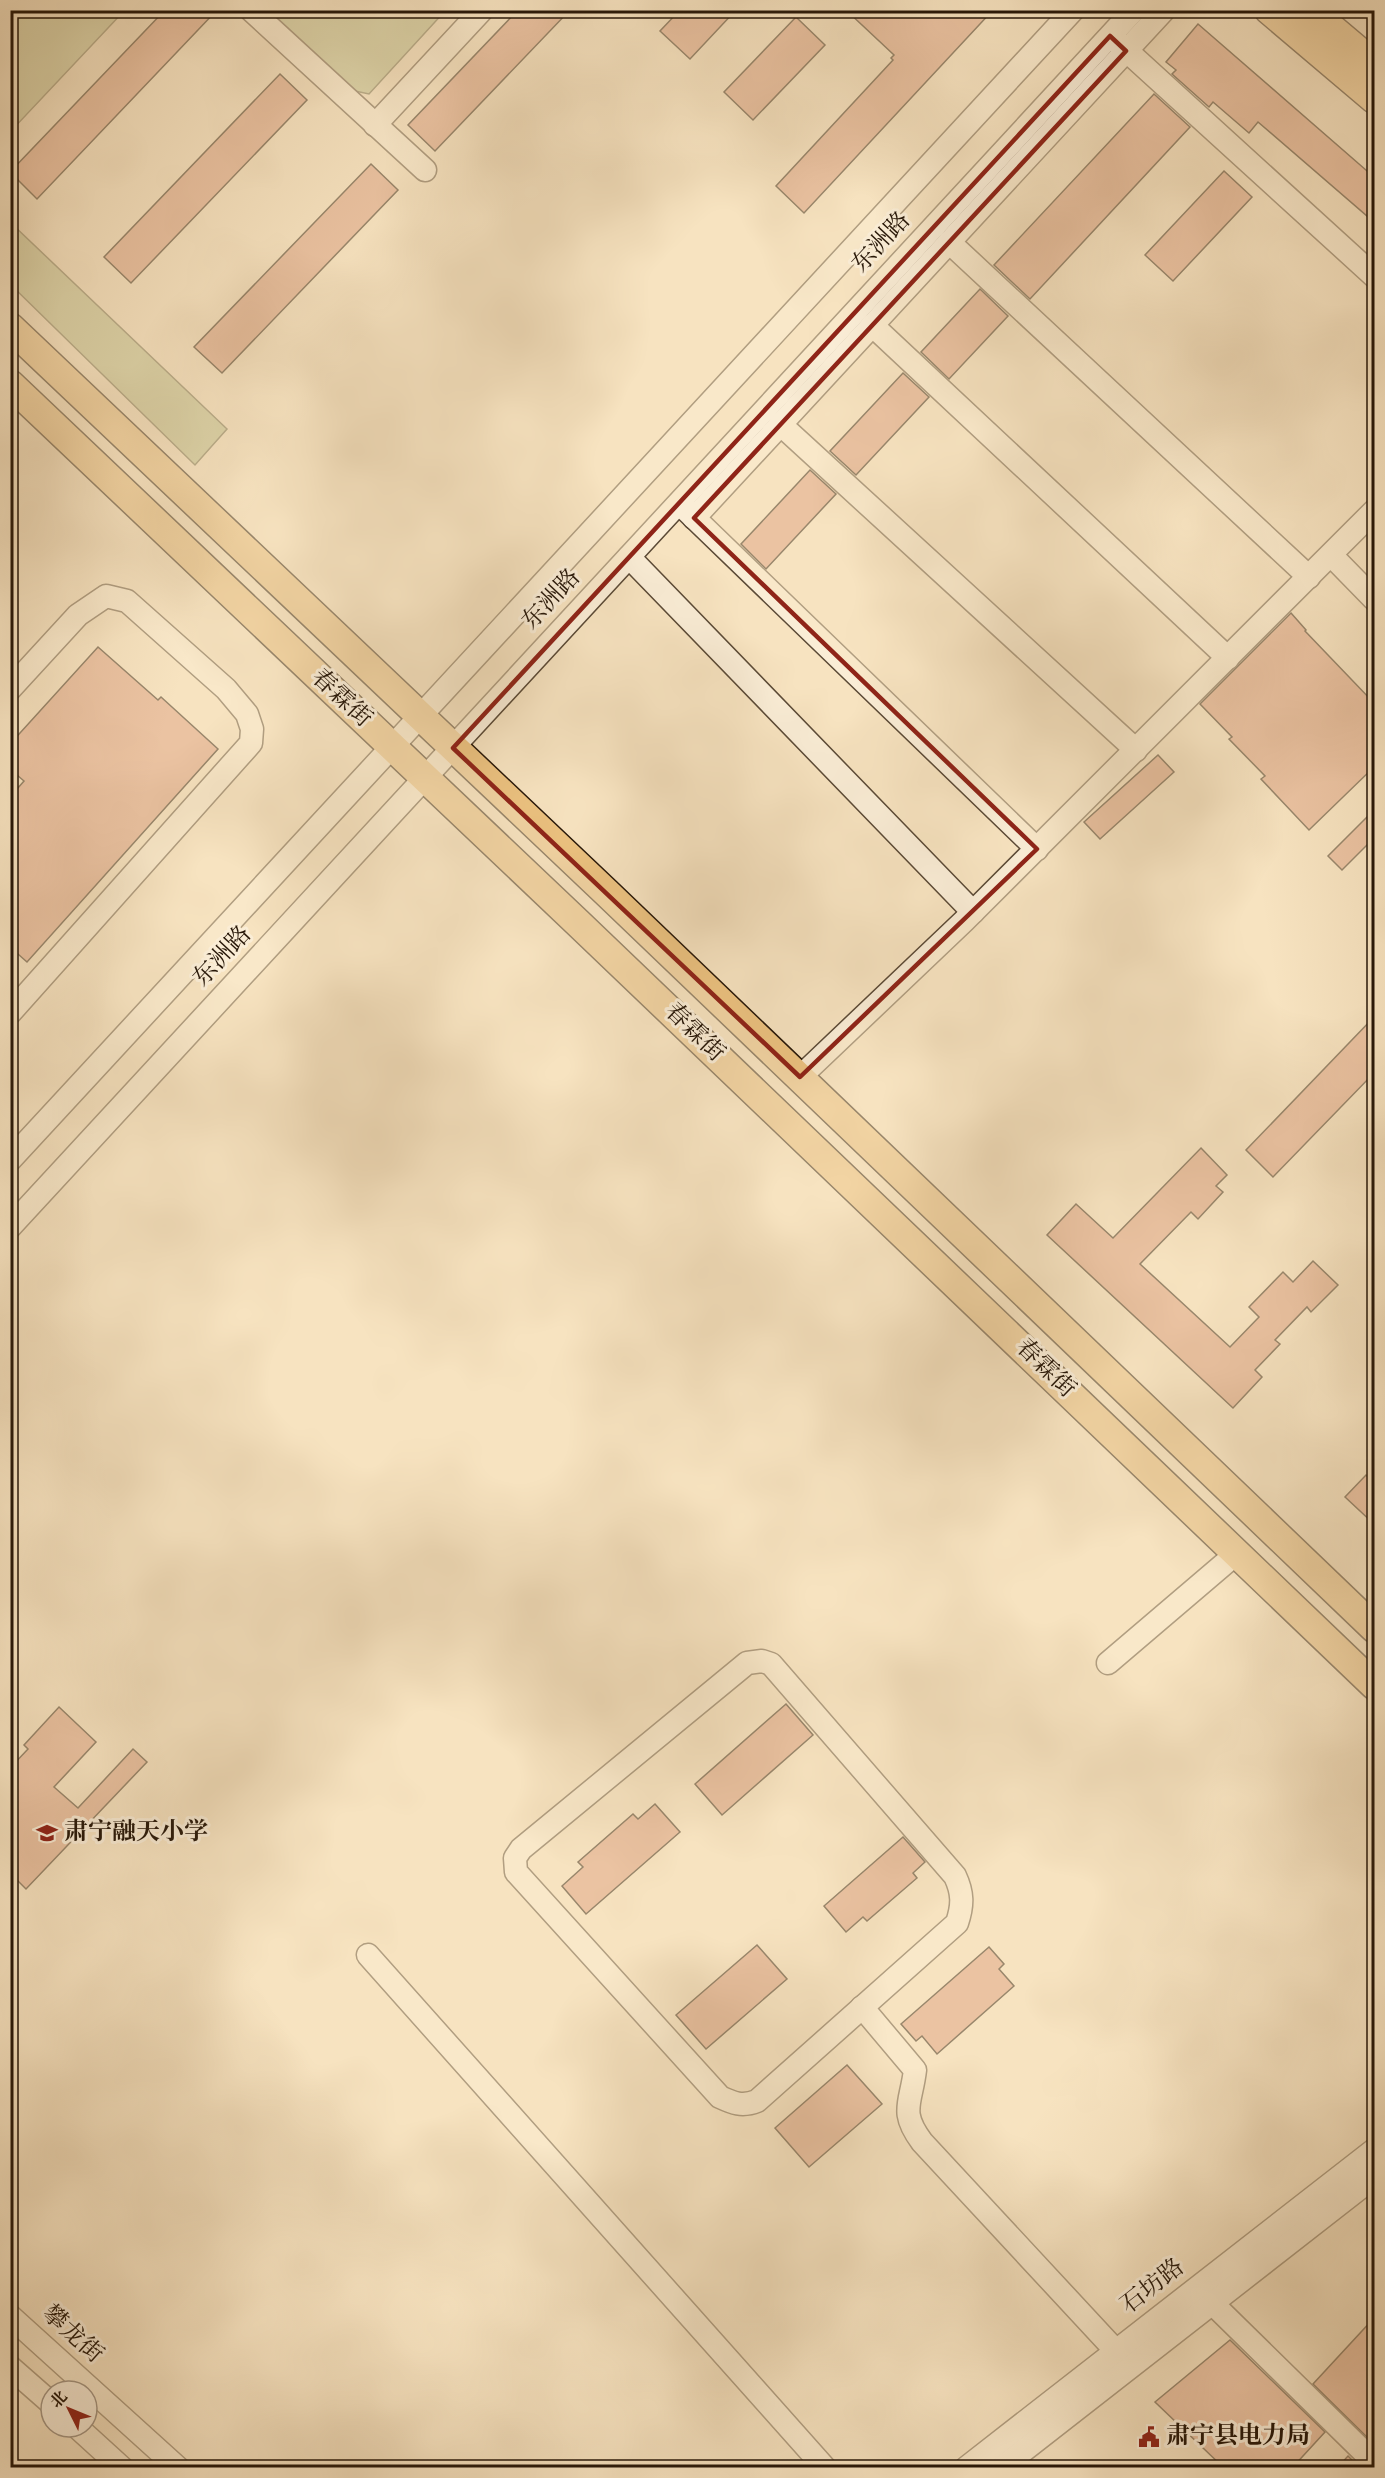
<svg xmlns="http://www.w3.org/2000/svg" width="1385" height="2478" viewBox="0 0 1385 2478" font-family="Vollkorn,'Noto Serif SC',serif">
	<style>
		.green { fill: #bec391; stroke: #726d4c; stroke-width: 1.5 }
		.building { fill: #db9c7e; stroke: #271708; stroke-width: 1.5 }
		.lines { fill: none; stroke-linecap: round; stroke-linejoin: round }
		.minor-casing { stroke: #5b4a36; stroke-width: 25 }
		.major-casing { stroke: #271708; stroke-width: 31 }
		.minor { stroke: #faedd6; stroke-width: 22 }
		.major { stroke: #ecc280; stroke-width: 28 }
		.marked { fill: none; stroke: #8f2418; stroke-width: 4.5; stroke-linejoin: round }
		.labels { text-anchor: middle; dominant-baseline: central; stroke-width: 6; stroke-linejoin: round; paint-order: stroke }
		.street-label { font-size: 24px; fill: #271708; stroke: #faedd6 }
		.poi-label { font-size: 24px; font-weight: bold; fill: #271708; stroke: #faedd6; text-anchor: start }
	</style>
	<rect width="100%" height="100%" fill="#f7e3c0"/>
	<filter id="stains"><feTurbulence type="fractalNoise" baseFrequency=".00333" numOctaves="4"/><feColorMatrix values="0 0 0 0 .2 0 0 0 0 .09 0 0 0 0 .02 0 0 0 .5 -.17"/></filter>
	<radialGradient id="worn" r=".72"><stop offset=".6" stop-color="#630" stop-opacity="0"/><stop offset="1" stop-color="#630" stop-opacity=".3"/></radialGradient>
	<g class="green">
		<polygon points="11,10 124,11 11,131 10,11"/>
		<polygon points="263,11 445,11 369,94 355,91"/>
		<polygon points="11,223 227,429 195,465 11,285"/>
	</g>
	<g class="building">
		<polygon points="165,10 217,10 37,199 10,172"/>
		<polygon points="518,10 570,10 435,151 408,125"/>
		<polygon points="680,10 736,10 690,59 660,31"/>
		<polygon points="846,10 993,10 804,213 776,186 893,60 891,58 894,55"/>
		<polygon points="796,17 825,45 753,120 724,92"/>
		<polygon points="1198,24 1374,177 1374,222 1258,122 1249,133 1213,102 1209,107 1172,74 1176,70 1166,62"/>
		<polygon points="280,74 307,100 131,283 104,257"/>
		<polygon points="1154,94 1190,127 1030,299 994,265"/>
		<polygon points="371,164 398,190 222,373 194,347"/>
		<polygon points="1224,171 1252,197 1173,281 1145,255"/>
		<polygon points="980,289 1008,316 949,379 921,352"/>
		<polygon points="903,373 929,397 856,475 830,451"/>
		<polygon points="810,470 836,494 766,569 741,544"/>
		<polygon points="1291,613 1306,630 1305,631 1374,703 1374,767 1309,830 1261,779 1265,776 1229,739 1232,737 1200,704"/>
		<polygon points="98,647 158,700 161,697 218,749 27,962 10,947 10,797 24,781 10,769 10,744"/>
		<polygon points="1158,755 1174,772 1100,839 1084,822"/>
		<polygon points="1374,810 1374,838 1342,870 1328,856"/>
		<polygon points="1374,1017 1374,1073 1273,1177 1246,1150"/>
		<polygon points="1201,1148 1227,1175 1216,1186 1223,1192 1198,1219 1191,1212 1140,1264 1230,1347 1259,1317 1249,1307 1283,1272 1293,1282 1313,1261 1338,1285 1311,1312 1307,1307 1275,1340 1280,1344 1255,1370 1262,1377 1233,1408 1047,1235 1076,1204 1113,1238"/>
		<polygon points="1366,1475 1374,1483 1374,1524 1345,1497"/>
		<polygon points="786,1704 813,1735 722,1815 695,1784"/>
		<polygon points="59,1707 96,1742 54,1787 78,1808 133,1749 147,1762 26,1889 10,1873 10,1768 28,1749 24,1745"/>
		<polygon points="655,1804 680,1832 586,1914 562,1886 583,1867 578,1862 633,1814 638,1819"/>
		<polygon points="903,1837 925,1862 913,1873 917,1878 867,1921 863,1917 846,1932 824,1906"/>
		<polygon points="757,1945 787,1979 706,2049 676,2015"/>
		<polygon points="989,1947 1004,1964 999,1969 1014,1986 937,2054 922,2036 916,2041 901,2024"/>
		<polygon points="847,2065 882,2104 809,2167 775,2128"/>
		<polygon points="1374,2318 1374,2444 1313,2384"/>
		<polygon points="1230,2340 1325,2432 1292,2468 1224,2468 1155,2402"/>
		<polygon points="1348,2456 1360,2468 1337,2468"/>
	</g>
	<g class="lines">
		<defs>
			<g id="minor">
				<polyline points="251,10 425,170"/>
				<polyline points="1116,41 1374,276"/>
				<polyline points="375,125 482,10"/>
				<polyline points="949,242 1309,577"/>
				<polyline points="872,325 1228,658"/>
				<polyline points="780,424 1136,750"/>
				<polyline points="684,508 1037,849"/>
				<polyline points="694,518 1164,10"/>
				<polyline points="1331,555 1374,599"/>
				<polyline points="629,557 973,912"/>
				<polyline points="10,689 78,615 106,596 127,601 226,689 247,714 252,729 251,743 10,1013"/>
				<polyline points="800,1077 965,920 1374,511"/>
				<polyline points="10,1160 1073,10"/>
				<polyline points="10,1227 1134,10"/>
				<path d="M762 1661 771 1664 955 1876C963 1893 963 1905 957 1923L757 2101C742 2107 733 2103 720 2097L516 1872 515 1858 521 1849 747 1663Z"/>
				<polyline points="1108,1663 1237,1553"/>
				<polyline points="368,1955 825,2468"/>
				<path d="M862 2007 915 2070C911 2104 899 2111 922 2142L1116 2351"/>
				<polyline points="1212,2303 1374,2462"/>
				<polyline points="10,2316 178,2468"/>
				<polyline points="10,2367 51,2403"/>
				<polyline points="77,2427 122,2468"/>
				<polyline points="966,2468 1374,2150"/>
				<polyline points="1001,2468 1374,2177"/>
			</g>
			<g id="major">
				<polyline points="1269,10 1374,99"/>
				<polyline points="1310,10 1374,64"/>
				<polyline points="10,327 607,893 1374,1628"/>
				<polyline points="10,384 578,923 1374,1685"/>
			</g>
		</defs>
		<use href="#minor" class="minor-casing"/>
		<use href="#major" class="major-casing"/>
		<use href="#minor" class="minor"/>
		<use href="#major" class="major"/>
	</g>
	<path d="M0 0H1385V2478H0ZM1110 36 1126 51 694 518 1037 849 800 1077 453 748Z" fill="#f7e3c0" fill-opacity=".55" fill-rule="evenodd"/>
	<path class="marked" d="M1110 36 1126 51 694 518 1037 849 800 1077 453 748Z"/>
	<defs>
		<symbol id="school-bare" viewBox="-9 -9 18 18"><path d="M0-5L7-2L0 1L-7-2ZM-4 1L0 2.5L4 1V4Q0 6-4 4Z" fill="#8f2418" stroke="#faedd6" stroke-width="2.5" paint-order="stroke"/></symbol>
		<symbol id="civic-bare" viewBox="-9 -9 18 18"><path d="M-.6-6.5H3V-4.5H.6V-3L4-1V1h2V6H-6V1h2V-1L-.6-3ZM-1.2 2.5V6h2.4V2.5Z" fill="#8f2418" stroke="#faedd6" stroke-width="2.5" paint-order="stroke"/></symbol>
	</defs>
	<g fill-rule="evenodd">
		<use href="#school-bare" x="32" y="1818" width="30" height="30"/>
		<use href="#civic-bare" x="1134" y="2422" width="30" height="30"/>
	</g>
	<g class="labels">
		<g class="street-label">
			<text transform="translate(882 243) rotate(-47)">东洲路</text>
			<text transform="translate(552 600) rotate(-47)">东洲路</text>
			<text transform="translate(341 699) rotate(43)">春霖街</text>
			<text transform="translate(223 957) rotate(-47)">东洲路</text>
			<text transform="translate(694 1033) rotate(44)">春霖街</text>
			<text transform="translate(1045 1369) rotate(44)">春霖街</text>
			<text transform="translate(1153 2287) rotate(-38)">石坊路</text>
			<text transform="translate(72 2335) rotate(42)">攀龙街</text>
		</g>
		<g class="poi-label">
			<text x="64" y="1833">肃宁融天小学</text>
			<text x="1166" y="2437">肃宁县电力局</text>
		</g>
	</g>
	<rect width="1385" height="2478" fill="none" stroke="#f7e3c0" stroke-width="36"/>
	<rect x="12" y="12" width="1361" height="2454" fill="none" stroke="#271708" stroke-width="3"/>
	<rect x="18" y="18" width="1349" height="2442" fill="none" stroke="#271708" stroke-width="1.5"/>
	<g transform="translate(69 2409) rotate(313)"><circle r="28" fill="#faedd6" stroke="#a69784" stroke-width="1.5"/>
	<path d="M0-4.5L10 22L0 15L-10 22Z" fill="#8f2418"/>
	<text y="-9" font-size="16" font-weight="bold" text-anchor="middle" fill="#271708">北</text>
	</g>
	<rect width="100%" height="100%" filter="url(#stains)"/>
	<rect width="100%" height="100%" fill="url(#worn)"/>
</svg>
